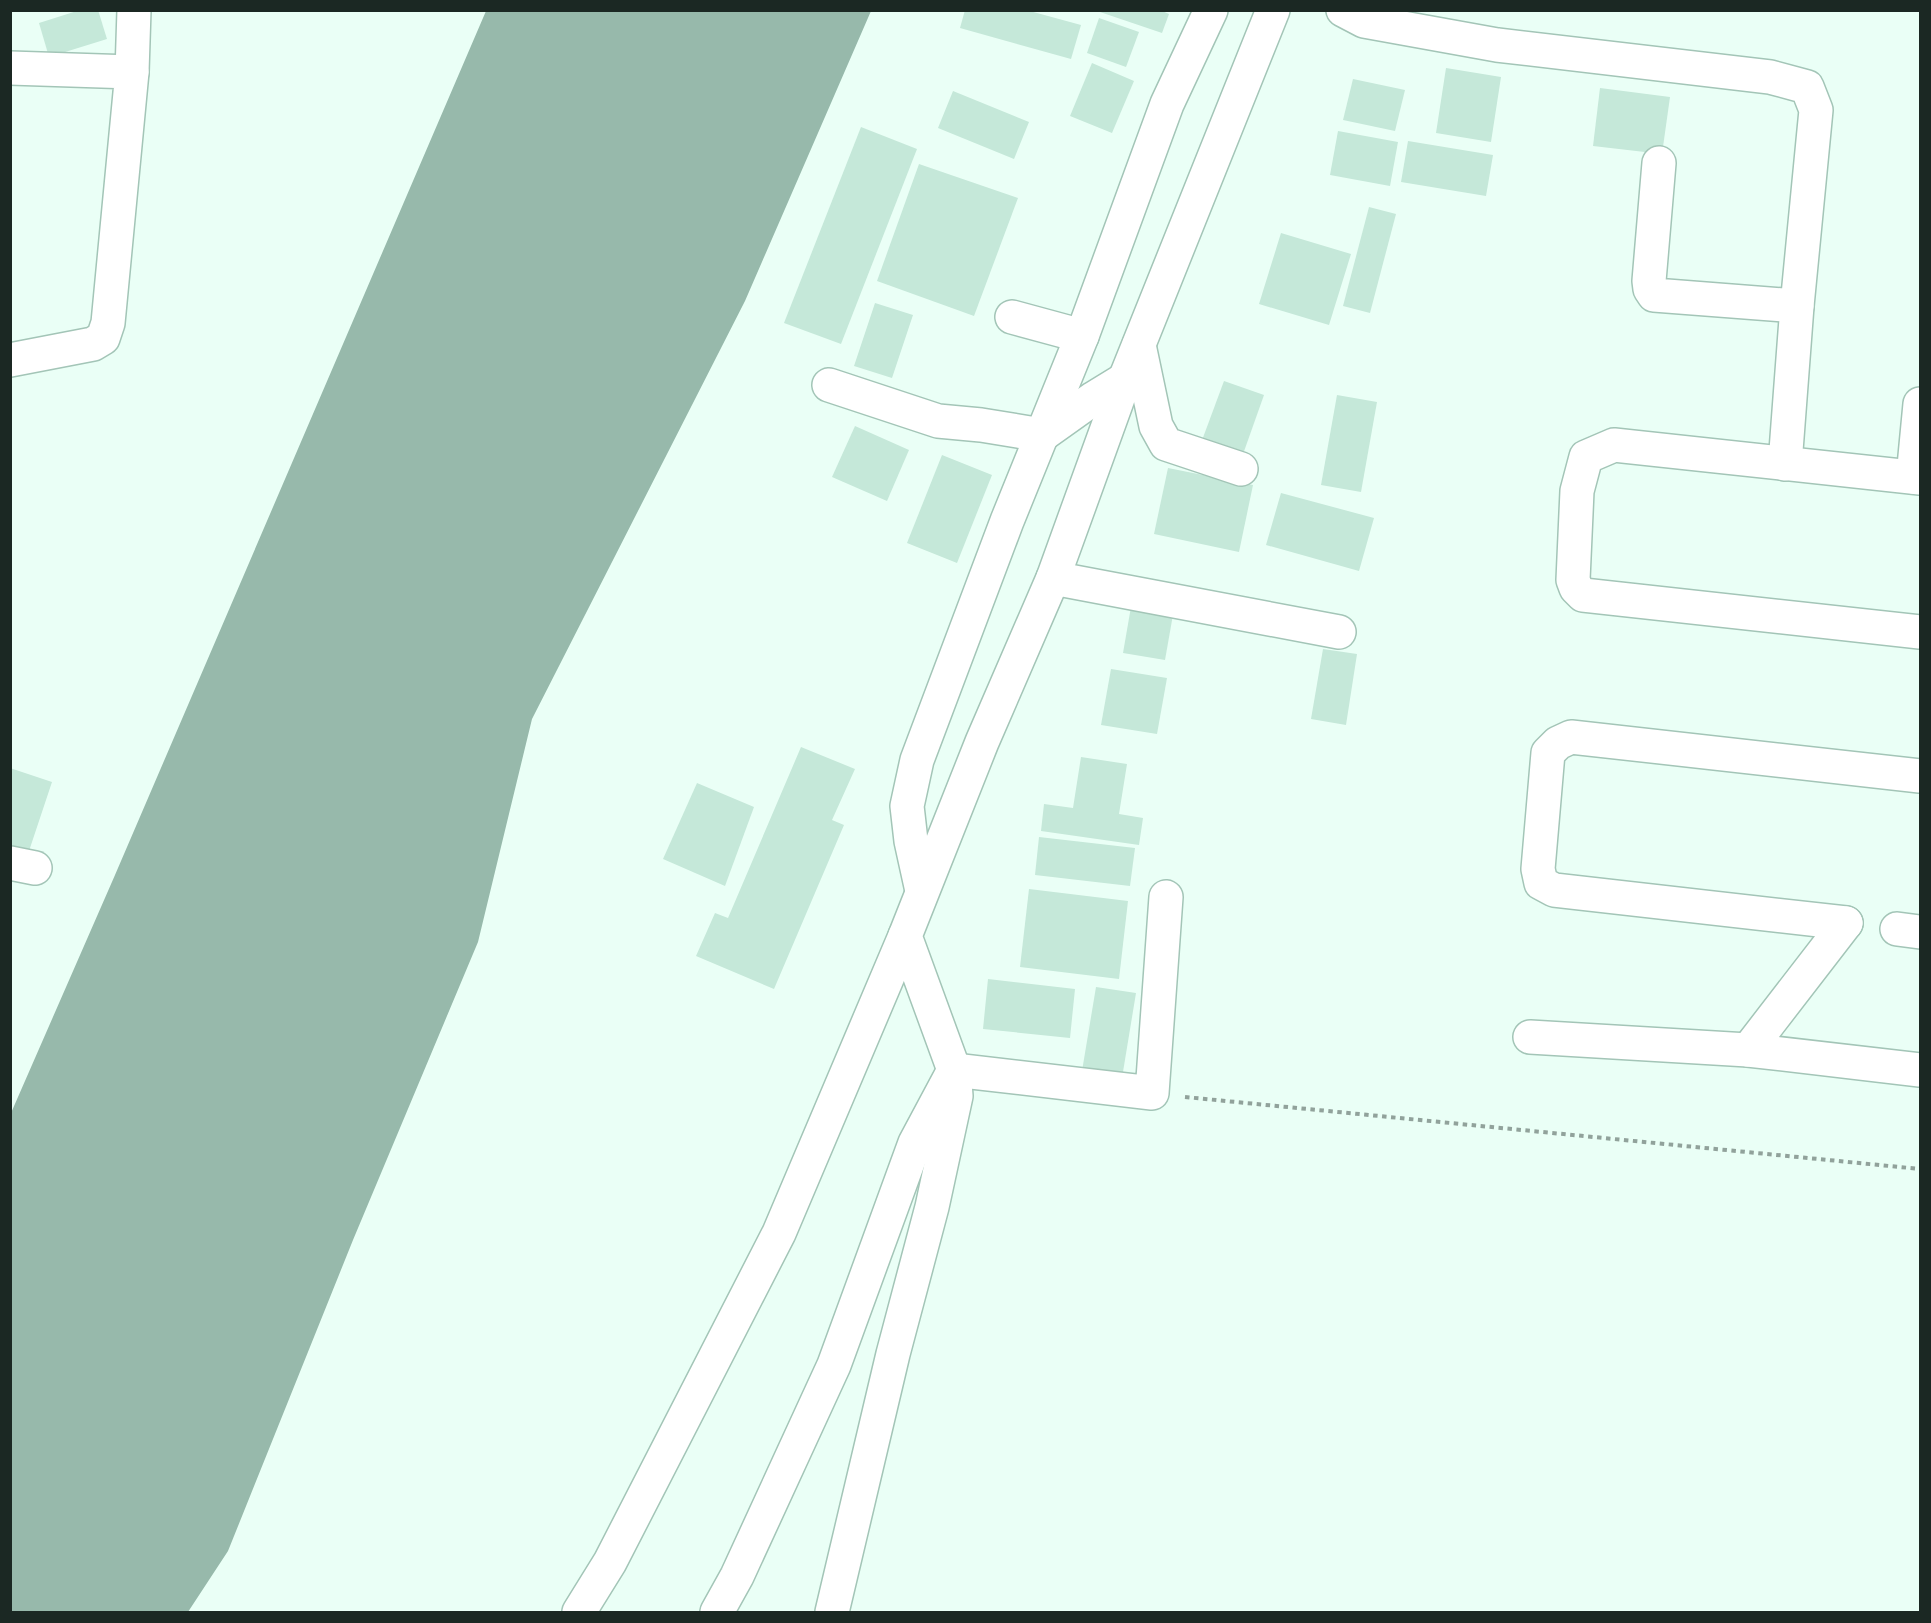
<svg xmlns="http://www.w3.org/2000/svg" width="1931" height="1623" viewBox="0 0 1931 1623" font-family="Arial,sans-serif">
	<style>
		.water { fill: #97b9ab }
		.building { fill: #c5e8d9 }
		.lines { fill: none; stroke-linecap: round; stroke-linejoin: round }
		.minor-casing { stroke: #a3c5b7; stroke-width: 36 }
		.path { stroke: #91a29b; stroke-width: 4; stroke-dasharray: 4.5 4.5; stroke-linecap: butt }
		.minor { stroke: #fff; stroke-width: 33 }
	</style>
	<rect width="100%" height="100%" fill="#eafff6"/>
	<polygon class="water" points="486,11 871,11 745,301 532,719 478,942 353,1240 228,1551 188,1612 11,1612 11,1113 115,875"/>
	<g class="building">
		<polygon points="80,10 98,10 107,39 49,57 39,23"/>
		<polygon points="965,10 1026,10 1081,25 1071,59 960,28"/>
		<polygon points="1160,10 1169,14 1162,33 1097,11"/>
		<polygon points="1099,18 1139,32 1126,67 1087,53"/>
		<polygon points="1092,63 1134,81 1112,133 1070,116"/>
		<polygon points="1446,68 1501,77 1491,142 1436,133"/>
		<polygon points="1353,79 1405,90 1395,131 1343,120"/>
		<polygon points="1600,88 1670,97 1662,154 1593,146"/>
		<polygon points="953,91 1029,122 1014,159 938,128"/>
		<polygon points="861,127 917,149 841,344 784,323"/>
		<polygon points="1338,131 1398,142 1390,186 1330,175"/>
		<polygon points="1408,141 1493,155 1486,196 1401,182"/>
		<polygon points="919,164 1018,198 974,316 877,281"/>
		<polygon points="1369,207 1396,214 1370,313 1343,306"/>
		<polygon points="1281,233 1351,254 1329,325 1259,304"/>
		<polygon points="875,303 913,315 892,378 854,366"/>
		<polygon points="1224,381 1264,395 1242,457 1201,443"/>
		<polygon points="1337,395 1377,402 1361,492 1321,485"/>
		<polygon points="855,426 909,450 887,501 832,477"/>
		<polygon points="942,455 992,475 957,563 907,543"/>
		<polygon points="1168,468 1253,485 1239,552 1154,534"/>
		<polygon points="1281,493 1374,518 1359,571 1266,545"/>
		<polygon points="1132,601 1174,609 1165,660 1123,653"/>
		<polygon points="1323,649 1357,654 1346,725 1311,719"/>
		<polygon points="1111,669 1167,678 1157,734 1101,725"/>
		<polygon points="801,747 855,769 832,820 844,825 774,989 696,956 715,913 728,918"/>
		<polygon points="1081,757 1127,764 1119,814 1143,818 1139,845 1041,831 1044,804 1073,808"/>
		<polygon points="10,768 52,782 29,851 10,845"/>
		<polygon points="697,783 754,807 725,886 663,859"/>
		<polygon points="1039,837 1135,848 1130,886 1035,875"/>
		<polygon points="1029,889 1128,901 1119,979 1020,967"/>
		<polygon points="988,979 1075,989 1070,1038 983,1029"/>
		<polygon points="1096,987 1136,993 1121,1084 1081,1077"/>
	</g>
	<g class="lines">
		<defs>
			<g id="minor">
				<polyline points="1343,10 1364,21 1497,45 1770,77 1807,87 1816,110 1797,306 1785,464"/>
				<polyline points="10,68 132,72 108,323 103,338 93,344 10,360"/>
				<polyline points="132,72 134,10"/>
				<polyline points="1659,163 1649,281 1650,289 1654,295 1797,306"/>
				<polyline points="1012,317 1082,336"/>
				<polyline points="1139,345 1156,426 1166,444 1241,469"/>
				<polyline points="829,385 938,421 981,425 1042,435 1094,398 1125,379"/>
				<polyline points="1913,477 1920,404"/>
				<polyline points="1920,478 1614,445 1586,457 1577,491 1573,580 1576,588 1583,595 1920,632"/>
				<polyline points="1053,578 1339,632"/>
				<polyline points="10,863 35,868"/>
				<polyline points="922,891 911,841 907,806 917,760 1007,521 1082,336 1167,104 1211,10"/>
				<polyline points="1846,923 1554,890 1541,883 1538,869 1548,753 1558,743 1571,737 1920,776"/>
				<polyline points="1897,929 1920,932"/>
				<polyline points="1530,1037 1748,1050 1920,1070"/>
				<polyline points="1748,1050 1846,923"/>
				<polyline points="579,1612 610,1562 779,1233 905,936"/>
				<polyline points="717,1612 737,1576 834,1365 915,1143 954,1070 1152,1093 1166,897"/>
				<polyline points="832,1612 893,1354 932,1207 956,1096 954,1070 905,936 982,742 1053,578 1125,379 1273,10"/>
			</g>
		</defs>
		<use href="#minor" class="minor-casing"/>
		<polyline class="path" points="1185,1097 1920,1169"/>
		<use href="#minor" class="minor"/>
	</g>
	<rect width="1931" height="1623" fill="none" stroke="#1b2823" stroke-width="24"/>
</svg>
